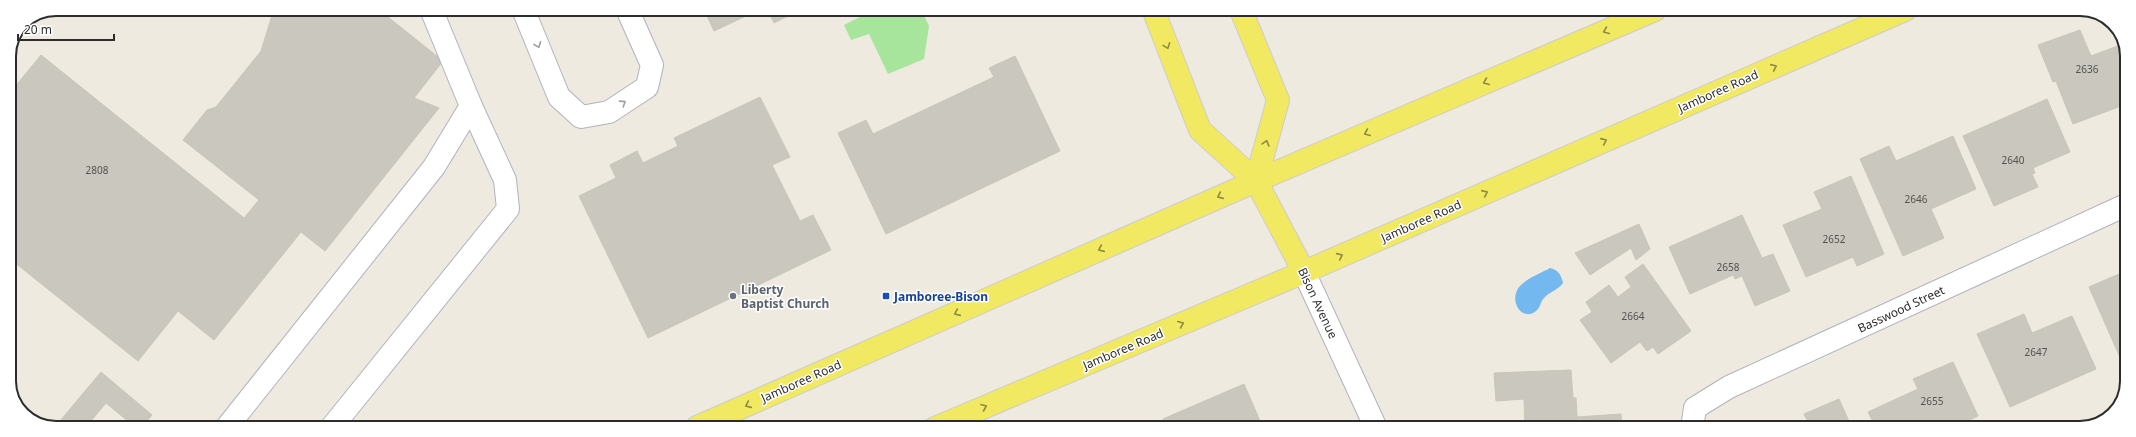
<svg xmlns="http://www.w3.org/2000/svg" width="2136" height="437" viewBox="0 0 2136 437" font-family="'Noto Sans',sans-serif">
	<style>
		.green { fill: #a7e49c }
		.water { fill: #73b8ef }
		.building { fill: #c9c7be; stroke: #c9c6b8 }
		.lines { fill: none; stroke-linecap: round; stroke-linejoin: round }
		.minor-casing { stroke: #b2b2bf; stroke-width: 24 }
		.major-casing { stroke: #ccc; stroke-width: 24 }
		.minor { stroke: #fff; stroke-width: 22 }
		.major { stroke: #f1e961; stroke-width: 22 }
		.oneway { stroke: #8e8a46 }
		.oneway2 { stroke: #a0a0a0 }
		.worship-dot { fill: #6b7280; stroke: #fff; stroke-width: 1.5 }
		.transit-dot { fill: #1a4fb4; stroke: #fff; stroke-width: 1.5 }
		.labels { text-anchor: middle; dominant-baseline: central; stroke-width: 3; stroke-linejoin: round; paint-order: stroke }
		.number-label { font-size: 10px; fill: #535350 }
		.street-label { font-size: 12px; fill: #2c2c2c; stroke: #fff }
		.worship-label { font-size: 12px; font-weight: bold; fill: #5b616d; stroke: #fff; text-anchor: start }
		.transit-label { font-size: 12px; font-weight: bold; fill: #164399; stroke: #fff; text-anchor: start }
		.rim { fill: none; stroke: #2c2c2c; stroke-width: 2 }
	</style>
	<rect width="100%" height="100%" fill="#eeeadf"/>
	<polygon class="green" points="863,9 921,9 929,26 924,59 888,74 869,34 851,40 844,25 866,14"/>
	<path class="water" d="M1550 268C1558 270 1561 274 1563 283 1558 290 1549 292 1544 298 1540 302 1541 307 1536 311 1521 323 1507 298 1521 285 1528 278 1541 273 1550 268Z"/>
	<g class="building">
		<polygon points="234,9 251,9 244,17"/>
		<polygon points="274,9 320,9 329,16 334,9 378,9 443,61 414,98 439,108 325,251 301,232 214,340 178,311 138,361 9,258 9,94 41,55 244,218 259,200 183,140 207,110 216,107 261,51"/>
		<polygon points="704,9 761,9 714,31"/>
		<polygon points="767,9 802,9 774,23"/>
		<polygon points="2080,30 2091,56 2123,44 2127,51 2127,120 2121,106 2073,124 2056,81 2053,82 2038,45"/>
		<polygon points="1015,56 1060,151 886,234 838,133 866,120 873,134 994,77 989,68"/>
		<polygon points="760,97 790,157 772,165 800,221 813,215 831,250 648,338 579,196 616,178 610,165 637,151 643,163 678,146 674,138"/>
		<polygon points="2047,99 2070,152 2033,168 2035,173 2032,174 2038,187 1994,206 1963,136"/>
		<polygon points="1953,136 1976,189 1931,209 1944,238 1903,256 1860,159 1889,146 1896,161"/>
		<polygon points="1851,176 1884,254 1857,266 1853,257 1806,277 1783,225 1822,209 1814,192"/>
		<polygon points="1742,215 1762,258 1773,254 1790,291 1755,306 1742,276 1735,279 1733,275 1690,294 1669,247"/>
		<polygon points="1639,224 1650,249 1636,260 1631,248 1590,275 1575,253"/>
		<polygon points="1643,264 1691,331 1658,354 1653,347 1647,351 1640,342 1611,363 1580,320 1592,312 1586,302 1609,285 1618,297 1631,287 1625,277"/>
		<polygon points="2126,271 2126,371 2089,287"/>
		<polygon points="2024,314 2032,333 2072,316 2096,369 2010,407 1977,334"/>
		<polygon points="1953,362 1978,416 1952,428 1876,428 1868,412 1918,389 1913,379"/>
		<polygon points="1571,370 1573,398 1576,398 1577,417 1621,414 1622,428 1525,428 1524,399 1496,401 1494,373"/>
		<polygon points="101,372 152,415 142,427 135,427 106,403 86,427 55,427"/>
		<polygon points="1244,384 1263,428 1166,428 1163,419"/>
		<polygon points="1839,399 1852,428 1800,428 1809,424 1804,414"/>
	</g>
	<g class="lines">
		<defs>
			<g id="minor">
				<polyline points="523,9 559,97 581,117 609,112 647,87 652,65 627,9"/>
				<polyline points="1304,272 1376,428"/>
				<polyline points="227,427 434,167 471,106"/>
				<polyline points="332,427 508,209 505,180 471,106 431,9"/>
				<polyline points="1692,428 1695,408 1729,387 2126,205"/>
			</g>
			<g id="major">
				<polyline points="1153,9 1200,130 1256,181 1304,272"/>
				<polyline points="1241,10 1278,100 1256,181"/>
				<polyline points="697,427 1256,181 1655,10"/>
				<polyline points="935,428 1304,272 1905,10"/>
			</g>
		</defs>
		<use href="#minor" class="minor-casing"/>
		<use href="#major" class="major-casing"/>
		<use href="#minor" class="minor"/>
		<use href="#major" class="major"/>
	</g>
	<defs><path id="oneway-chevron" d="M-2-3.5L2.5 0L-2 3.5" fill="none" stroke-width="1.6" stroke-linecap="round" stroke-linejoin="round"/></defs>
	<g class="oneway">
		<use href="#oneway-chevron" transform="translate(1606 31) rotate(157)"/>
		<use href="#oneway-chevron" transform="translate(1167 46) rotate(69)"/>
		<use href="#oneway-chevron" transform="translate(1774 67) rotate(-24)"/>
		<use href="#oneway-chevron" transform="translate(1486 82) rotate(157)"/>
		<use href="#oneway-chevron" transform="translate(1367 133) rotate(157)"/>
		<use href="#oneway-chevron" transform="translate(1604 141) rotate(-24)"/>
		<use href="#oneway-chevron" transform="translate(1266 143) rotate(-74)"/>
		<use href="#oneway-chevron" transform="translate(1485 193) rotate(-24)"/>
		<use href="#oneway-chevron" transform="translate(1220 196) rotate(156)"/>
		<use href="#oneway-chevron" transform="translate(1101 249) rotate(156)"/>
		<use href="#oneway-chevron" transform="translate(1340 256) rotate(-24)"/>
		<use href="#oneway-chevron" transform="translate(957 313) rotate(156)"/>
		<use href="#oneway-chevron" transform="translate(1181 324) rotate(-23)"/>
		<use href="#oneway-chevron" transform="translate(748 405) rotate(156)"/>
		<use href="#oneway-chevron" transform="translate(984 407) rotate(-22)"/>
	</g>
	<g class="oneway2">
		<use href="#oneway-chevron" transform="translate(538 45) rotate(68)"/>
		<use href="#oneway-chevron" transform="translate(623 103) rotate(-33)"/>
	</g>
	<circle class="worship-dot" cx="733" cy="296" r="4"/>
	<rect class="transit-dot" x="882" y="292" width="8" height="8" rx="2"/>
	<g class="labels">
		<g class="number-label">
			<text x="2087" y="69">2636</text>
			<text x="2013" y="160">2640</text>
			<text x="97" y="170">2808</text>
			<text x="1916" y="199">2646</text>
			<text x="1834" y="239">2652</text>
			<text x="1728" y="267">2658</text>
			<text x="1633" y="316">2664</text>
			<text x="2036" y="352">2647</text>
			<text x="1932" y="401">2655</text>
		</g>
		<g class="street-label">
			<text transform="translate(1718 91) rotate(-24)">Jamboree Road</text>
			<text transform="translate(1421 221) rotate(-24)">Jamboree Road</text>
			<text transform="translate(1318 303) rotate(65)">Bison Avenue</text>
			<text transform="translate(1901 309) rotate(-25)">Basswood Street</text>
			<text transform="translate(1123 349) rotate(-23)">Jamboree Road</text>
			<text transform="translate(801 381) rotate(-24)">Jamboree Road</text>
		</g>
		<g class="worship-label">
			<text x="741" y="289">Liberty<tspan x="741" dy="14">Baptist Church</tspan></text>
		</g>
		<g class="transit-label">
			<text x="894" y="296">Jamboree-Bison</text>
		</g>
	</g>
	<path d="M0 0H2136V437H0ZM56 16H2080A40 40 0 0 1 2120 56V381A40 40 0 0 1 2080 421H56A40 40 0 0 1 16 381V56A40 40 0 0 1 56 16Z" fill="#fff" fill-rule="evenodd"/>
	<path class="rim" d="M56 16H2080A40 40 0 0 1 2120 56V381A40 40 0 0 1 2080 421H56A40 40 0 0 1 16 381V56A40 40 0 0 1 56 16Z"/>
	<path d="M18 34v6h96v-6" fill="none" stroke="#2c2c2c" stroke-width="2"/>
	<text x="24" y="34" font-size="12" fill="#2c2c2c" stroke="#ffffff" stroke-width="3" paint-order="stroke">20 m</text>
</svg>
